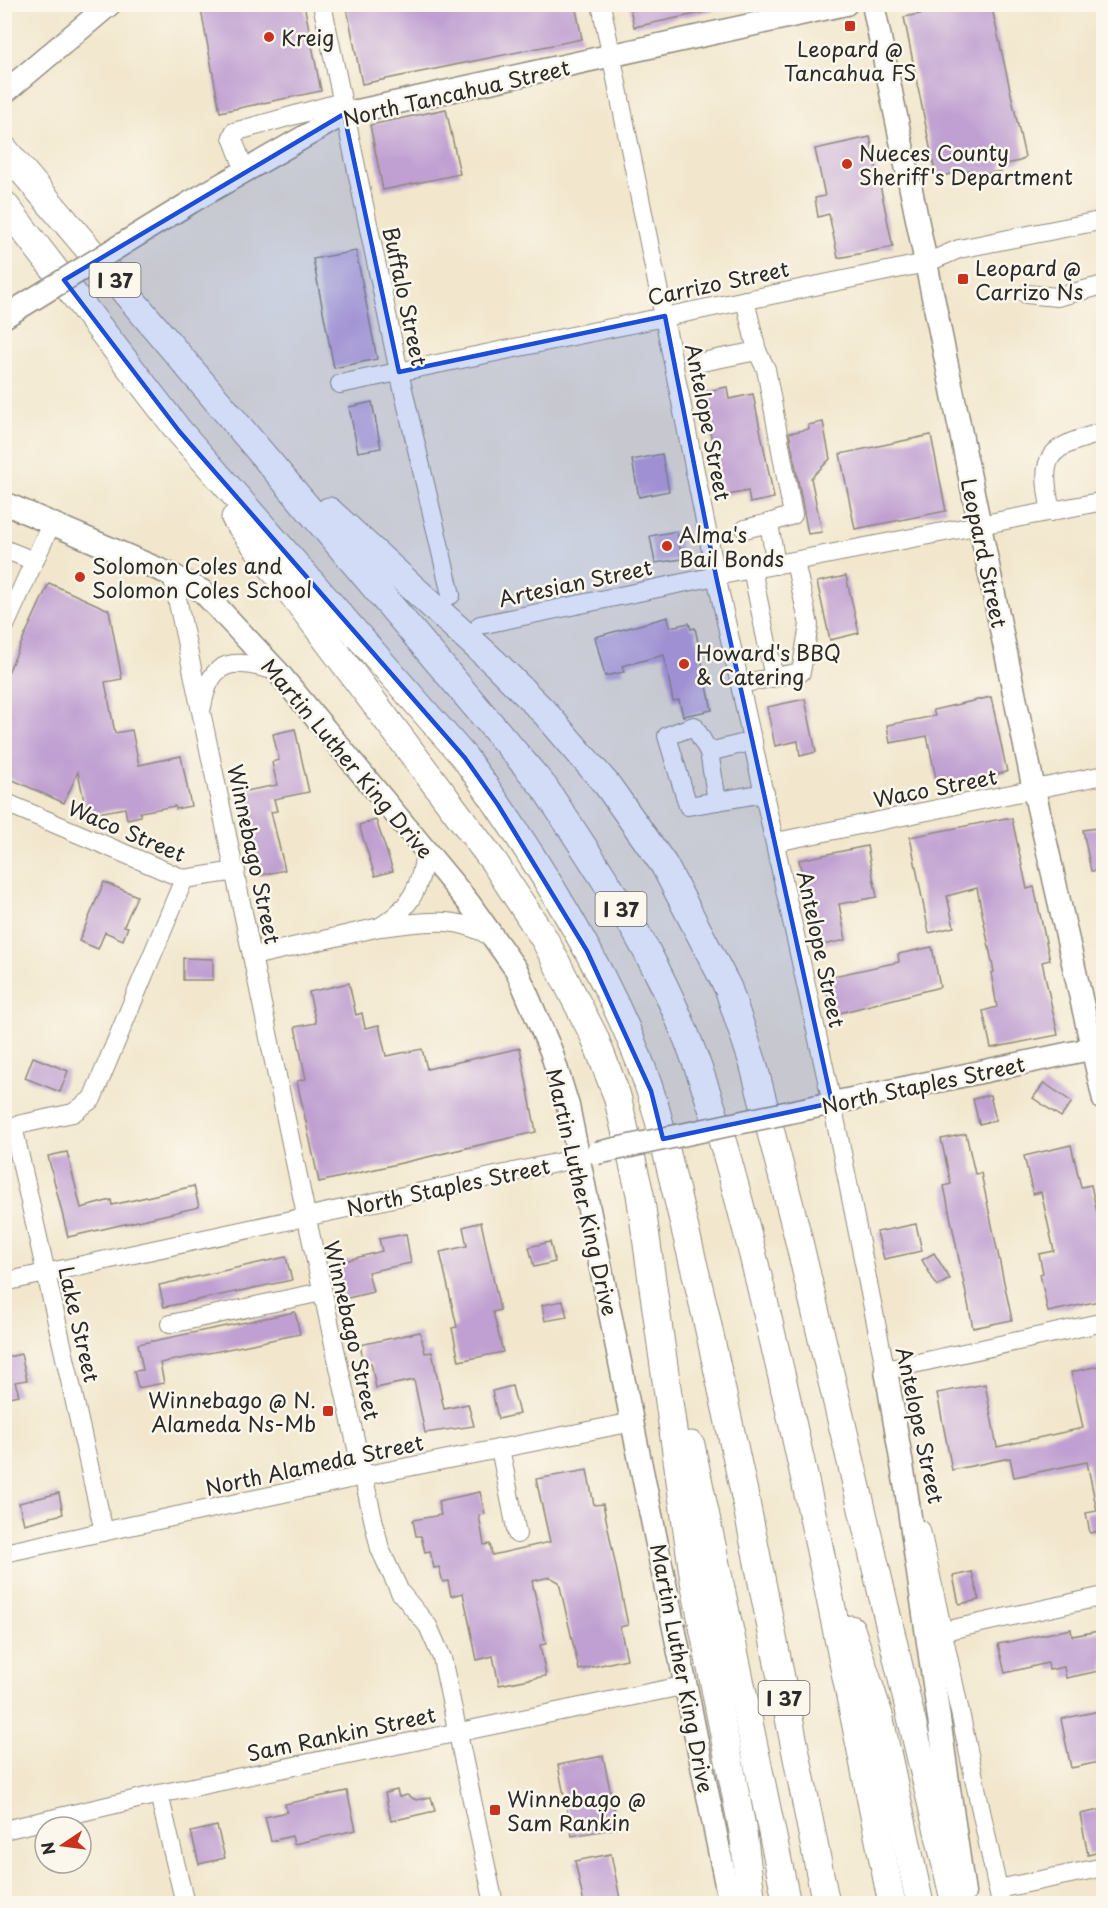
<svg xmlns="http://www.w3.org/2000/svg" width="1108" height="1908" viewBox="0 0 1108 1908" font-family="'Playpen Sans',sans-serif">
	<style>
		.building { fill: #c0a0d2 }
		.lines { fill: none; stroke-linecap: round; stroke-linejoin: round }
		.minor-casing { stroke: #8e897c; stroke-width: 20 }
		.major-casing { stroke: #8e897c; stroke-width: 25 }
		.highway-casing { stroke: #8e897c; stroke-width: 29 }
		.minor { stroke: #fff; stroke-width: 18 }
		.major { stroke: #fff; stroke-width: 22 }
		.highway { stroke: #fff; stroke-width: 27 }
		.major-bridge-casing { stroke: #8e897c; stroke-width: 25; stroke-linecap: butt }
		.major-bridge { stroke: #fff; stroke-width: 22 }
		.marked { fill: #1d4ed8; fill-opacity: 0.2; stroke: #1d4ed8; stroke-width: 4.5; stroke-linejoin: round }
		.poi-dot { fill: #c8321e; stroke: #fbf7ec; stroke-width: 2 }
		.labels { text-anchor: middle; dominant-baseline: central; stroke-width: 5; stroke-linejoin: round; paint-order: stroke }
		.shield { fill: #fbf7ec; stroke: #696865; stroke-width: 1.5 }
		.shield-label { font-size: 20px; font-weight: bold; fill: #2b2b2b }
		.poi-label { font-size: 21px; fill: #2b2b2b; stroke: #fbf7ec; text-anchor: start }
		.street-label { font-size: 21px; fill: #2b2b2b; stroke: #fbf7ec }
	</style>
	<rect width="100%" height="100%" fill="#fbf7ec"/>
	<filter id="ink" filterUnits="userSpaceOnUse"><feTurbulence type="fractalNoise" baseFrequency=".0167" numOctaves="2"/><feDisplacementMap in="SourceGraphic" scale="12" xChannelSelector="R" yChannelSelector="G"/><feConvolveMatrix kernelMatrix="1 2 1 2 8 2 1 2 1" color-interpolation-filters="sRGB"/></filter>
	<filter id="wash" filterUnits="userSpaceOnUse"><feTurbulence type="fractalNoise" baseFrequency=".008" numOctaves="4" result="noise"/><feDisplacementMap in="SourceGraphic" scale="24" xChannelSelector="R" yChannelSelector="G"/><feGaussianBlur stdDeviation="1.35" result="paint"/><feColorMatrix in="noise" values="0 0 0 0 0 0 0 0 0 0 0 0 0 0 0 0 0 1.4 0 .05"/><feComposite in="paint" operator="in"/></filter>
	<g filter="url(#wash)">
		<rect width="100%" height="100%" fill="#f2e7cd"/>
		<g id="blocks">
			<g class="building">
				<polygon points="200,4 304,4 321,91 220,112"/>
				<polygon points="346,4 575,4 582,39 362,84"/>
				<polygon points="629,4 715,4 715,10 634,27"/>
				<polygon points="973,4 991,4 1025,157 1020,161 1001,165 1002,171 972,176 971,170 936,177 904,17"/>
				<polygon points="446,109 460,174 383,190 370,125"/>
				<polygon points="870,137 893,247 838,258 829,214 818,217 815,198 825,196 815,149"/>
				<polygon points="356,251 377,359 334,368 313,259"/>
				<polygon points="727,387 729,399 753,394 774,498 750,503 748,491 723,496 702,392"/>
				<polygon points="372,402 381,448 358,452 349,407"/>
				<polygon points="823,422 830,459 811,478 822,532 808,534 789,433 809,429 808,425"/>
				<polygon points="931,435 946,511 855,529 840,454"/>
				<polygon points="662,454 669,491 639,497 632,460"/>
				<polygon points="677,531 682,559 655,563 650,536"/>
				<polygon points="846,576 859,633 830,640 817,582"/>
				<polygon points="49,583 109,610 122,679 105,682 115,733 132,730 139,765 181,756 191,806 176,809 175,806 140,812 141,816 127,819 125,808 87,815 78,772 64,803 4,776 4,681"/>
				<polygon points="668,617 670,627 689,623 691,629 695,628 712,710 683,716 679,700 673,701 664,655 622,666 624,672 605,676 595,637"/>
				<polygon points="991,697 1007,772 938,788 927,736 890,743 887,725 935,716 933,710"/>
				<polygon points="805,699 816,752 800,756 798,741 775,746 767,707"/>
				<polygon points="295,729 309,792 274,799 277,811 271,812 285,870 257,876 240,792 277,785 272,762 279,760 273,734"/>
				<polygon points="1006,818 1012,819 1027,889 1034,887 1050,960 1042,962 1058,1035 991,1048 983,1011 997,1007 991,973 994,972 977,888 947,896 954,927 929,933 910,837"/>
				<polygon points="376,820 393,871 375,876 359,825"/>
				<polygon points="1104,827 1104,871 1091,871 1083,830"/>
				<polygon points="867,846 877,897 839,904 846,940 818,946 799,860"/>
				<polygon points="104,882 137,896 124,926 128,927 123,940 105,932 98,949 79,941"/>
				<polygon points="932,947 940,987 832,1015 824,978 899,962 898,954"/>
				<polygon points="183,958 213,959 213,980 183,980"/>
				<polygon points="349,983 356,1015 362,1013 365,1028 379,1025 386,1056 422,1049 427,1069 520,1048 536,1132 319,1182 297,1081 306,1079 295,1027 316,1023 309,992"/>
				<polygon points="33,1057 68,1071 60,1092 25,1078"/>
				<polygon points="1044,1083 1072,1102 1061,1117 1033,1098"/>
				<polygon points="990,1095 996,1120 979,1124 973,1099"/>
				<polygon points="966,1134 975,1174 981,1173 1012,1320 973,1328 944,1186 951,1184 941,1139"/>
				<polygon points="1071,1145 1081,1187 1091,1185 1104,1245 1104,1300 1048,1312 1040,1274 1043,1273 1039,1254 1054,1251 1041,1192 1033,1194 1024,1156"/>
				<polygon points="67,1152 81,1208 111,1200 112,1205 194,1186 199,1207 68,1237 48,1156"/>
				<polygon points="481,1222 500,1310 493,1312 503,1352 459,1361 452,1328 457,1327 440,1252 467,1246 463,1227"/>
				<polygon points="916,1224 922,1251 884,1259 877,1232"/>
				<polygon points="406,1234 411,1263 368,1272 373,1292 344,1299 337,1263 382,1251 379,1239"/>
				<polygon points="550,1242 555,1262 534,1267 529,1247"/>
				<polygon points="934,1253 950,1279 937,1286 922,1260"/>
				<polygon points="286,1257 292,1280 164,1307 159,1285"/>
				<polygon points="563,1301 567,1317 545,1321 542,1305"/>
				<polygon points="295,1312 300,1334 160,1363 164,1383 138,1388 134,1371 143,1370 138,1344"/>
				<polygon points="420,1332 425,1353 432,1352 444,1409 468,1404 474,1426 425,1433 414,1380 376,1388 371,1363 364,1364 360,1345"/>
				<polygon points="21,1354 27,1380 15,1382 19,1395 4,1398 4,1358"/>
				<polygon points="1104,1365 1104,1530 1090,1533 1086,1513 1097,1511 1087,1462 1014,1477 1010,1458 952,1470 937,1393 985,1384 997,1447 1083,1428 1071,1372"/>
				<polygon points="512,1386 519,1414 498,1419 492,1391"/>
				<polygon points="587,1470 594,1505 603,1504 628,1625 620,1627 627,1659 579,1670 559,1582 550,1577 532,1581 546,1644 540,1645 546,1676 499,1685 493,1656 477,1660 463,1593 451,1596 448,1581 443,1582 439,1567 434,1568 430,1551 425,1552 421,1536 416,1536 413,1520 441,1515 438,1501 480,1492 485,1514 479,1515 484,1545 490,1544 492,1555 550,1542 536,1479"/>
				<polygon points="59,1493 63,1514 24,1524 19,1503"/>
				<polygon points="972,1572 979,1600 959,1604 953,1576"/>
				<polygon points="1071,1629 1072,1636 1104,1630 1104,1670 1066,1678 1064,1667 1049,1670 1048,1663 1005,1673 998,1644"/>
				<polygon points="1104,1710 1104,1761 1071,1768 1061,1719"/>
				<polygon points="603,1756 618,1828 572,1836 558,1765"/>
				<polygon points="397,1790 399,1797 407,1795 416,1800 431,1797 435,1811 391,1821 385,1793"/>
				<polygon points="347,1791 356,1830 294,1844 292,1836 271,1841 265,1817 287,1812 285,1804"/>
				<polygon points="1104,1809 1104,1851 1088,1855 1080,1814"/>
				<polygon points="217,1826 225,1858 199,1864 191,1832"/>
				<polygon points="611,1854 621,1904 584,1904 575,1861"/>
			</g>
		</g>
	</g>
	<g filter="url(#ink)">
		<use href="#blocks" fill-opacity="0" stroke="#8e897c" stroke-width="1.5"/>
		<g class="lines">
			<defs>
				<g id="minor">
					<polyline points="322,4 399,372 451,595"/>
					<polyline points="601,4 716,576 832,1103 888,1383"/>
					<polyline points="245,171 232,137 234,132 342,102"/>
					<polyline points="1026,294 1057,297 1104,285"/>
					<polyline points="757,351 766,369 793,515 769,523"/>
					<polyline points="702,362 757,351 745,300"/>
					<polyline points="340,384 926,263 959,249 1104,220"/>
					<path d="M1051 512C1039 453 1047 448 1104 432"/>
					<polyline points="745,529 769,523 776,565"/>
					<polyline points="4,549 34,561"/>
					<polyline points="752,569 774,678"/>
					<path d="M172 575C242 899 305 1226 380 1549L400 1592 428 1626 442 1658 494 1904"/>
					<polyline points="480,625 716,576 1104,501"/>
					<polyline points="4,628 51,524"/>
					<polyline points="740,684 801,672 809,625 795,562"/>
					<path d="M202 707C211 655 235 660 277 671"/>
					<polyline points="709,752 694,726 667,736 688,806 765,793"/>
					<polyline points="717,801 709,752 753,741"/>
					<polyline points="4,802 184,879 236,871"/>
					<polyline points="776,842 1104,775"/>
					<path d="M425 850C422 885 411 908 380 927 419 923 458 913 492 938"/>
					<polyline points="253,956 380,927"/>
					<polyline points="4,1282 579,1158"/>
					<polyline points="170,1324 322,1292"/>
					<polyline points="886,1370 1104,1322"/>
					<polyline points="500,1448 517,1534"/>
					<polyline points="921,1530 1001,1904"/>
					<polyline points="104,1532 13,1126 73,1113 92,1099 184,879"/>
					<polyline points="4,1553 363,1476 633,1422"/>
					<polyline points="944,1631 1104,1596"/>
					<polyline points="159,1794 185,1904"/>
					<polyline points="4,1830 159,1794 687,1685"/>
					<polyline points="998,1889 1104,1867"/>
				</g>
				<g id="major">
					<polyline points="873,4 1034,790 1104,1100"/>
					<polyline points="4,93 110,4"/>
					<polyline points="191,202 344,114 846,4"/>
					<polyline points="4,503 172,575 202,591 277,671 469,903 517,971 551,1051 568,1106 730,1904"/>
					<polyline points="809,1108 1104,1046"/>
					<polyline points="886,1370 906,1489 964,1893"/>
				</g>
				<g id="highway">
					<path d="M4 149 544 787C583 846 624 906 656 969 712 1079 744 1215 772 1335 817 1524 853 1714 892 1904"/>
					<path d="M4 204 179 431 465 758C538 860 627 999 659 1121L705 1312 744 1492 826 1904"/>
					<polyline points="329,511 494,662 546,714 608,786 664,865 728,988 753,1063 797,1233 955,1904"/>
					<polyline points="235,518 494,862 545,940 594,1036 617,1096 640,1194 694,1581 743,1832 752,1904"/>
					<polyline points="691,1445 787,1904"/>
					<polyline points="851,1629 879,1715 920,1904"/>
				</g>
			</defs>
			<use href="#minor" class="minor-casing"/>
			<use href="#major" class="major-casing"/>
			<use href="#highway" class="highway-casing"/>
			<use href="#minor" class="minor"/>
			<use href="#major" class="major"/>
			<use href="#highway" class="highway"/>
			<defs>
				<g id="major-bridge">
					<polyline points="4,317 191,202"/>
					<polyline points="597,1153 809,1108"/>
				</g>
			</defs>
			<use href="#major-bridge" class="major-bridge-casing"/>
			<use href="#major-bridge" class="major-bridge"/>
		</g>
	</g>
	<path class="marked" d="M344 114 399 372 665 316 716 576 832 1103 663 1139 651 1091 587 951 498 805 465 758 179 431 64 280Z"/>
	<g class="poi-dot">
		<rect x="844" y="20" width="12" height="12" rx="3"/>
		<circle cx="269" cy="37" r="6"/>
		<circle cx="847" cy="164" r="6"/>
		<rect x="957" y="273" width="12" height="12" rx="3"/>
		<circle cx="667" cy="546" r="6"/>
		<circle cx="80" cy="577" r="6"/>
		<circle cx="684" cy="664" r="6"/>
		<rect x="322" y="1405" width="12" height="12" rx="3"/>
		<rect x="489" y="1804" width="12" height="12" rx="3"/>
	</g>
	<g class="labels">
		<g class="shield">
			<rect x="89.5" y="263" width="51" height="34" rx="4.5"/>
			<rect x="595.5" y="892" width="51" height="34" rx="4.5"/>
			<rect x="758.5" y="1681" width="51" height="34" rx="4.5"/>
		</g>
		<g class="shield-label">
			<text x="115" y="280">I 37</text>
			<text x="621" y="909">I 37</text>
			<text x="784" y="1698">I 37</text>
		</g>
		<g class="poi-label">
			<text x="281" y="37">Kreig</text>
			<text x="850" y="48" text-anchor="middle">Leopard @<tspan x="850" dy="24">Tancahua FS</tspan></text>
			<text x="859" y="152">Nueces County<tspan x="859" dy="24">Sheriff's Department</tspan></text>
			<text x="975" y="267">Leopard @<tspan x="975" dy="24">Carrizo Ns</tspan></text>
			<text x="679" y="534">Alma's<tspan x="679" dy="24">Bail Bonds</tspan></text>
			<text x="92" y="565">Solomon Coles and<tspan x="92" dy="24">Solomon Coles School</tspan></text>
			<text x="696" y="652">Howard's BBQ<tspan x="696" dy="24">&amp; Catering</tspan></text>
			<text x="316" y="1399" text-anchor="end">Winnebago @ N.<tspan x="316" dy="24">Alameda Ns-Mb</tspan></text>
			<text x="507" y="1798">Winnebago @<tspan x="507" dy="24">Sam Rankin</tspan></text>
		</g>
		<g class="street-label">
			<text transform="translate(456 92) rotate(-13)">North Tancahua Street</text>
			<text transform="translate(718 282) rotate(-12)">Carrizo Street</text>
			<text transform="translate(406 296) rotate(78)">Buffalo Street</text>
			<text transform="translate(709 422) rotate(79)">Antelope Street</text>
			<text transform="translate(985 553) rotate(78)">Leopard Street</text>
			<text transform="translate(575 582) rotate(-12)">Artesian Street</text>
			<text transform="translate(348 758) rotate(50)">Martin Luther King Drive</text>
			<text transform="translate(935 787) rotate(-11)">Waco Street</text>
			<text transform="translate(127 830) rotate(23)">Waco Street</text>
			<text transform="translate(255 854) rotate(78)">Winnebago Street</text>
			<text transform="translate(822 949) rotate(78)">Antelope Street</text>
			<text transform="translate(923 1084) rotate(-12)">North Staples Street</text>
			<text transform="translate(448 1186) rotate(-12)">North Staples Street</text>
			<text transform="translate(583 1192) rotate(77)">Martin Luther King Drive</text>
			<text transform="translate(80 1324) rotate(77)">Lake Street</text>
			<text transform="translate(353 1330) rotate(77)">Winnebago Street</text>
			<text transform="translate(921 1425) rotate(78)">Antelope Street</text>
			<text transform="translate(314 1464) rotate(-12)">North Alameda Street</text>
			<text transform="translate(683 1668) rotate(79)">Martin Luther King Drive</text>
			<text transform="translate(341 1733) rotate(-12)">Sam Rankin Street</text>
		</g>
	</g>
	<rect width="1108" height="1908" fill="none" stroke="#fbf7ec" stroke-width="24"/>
	<g transform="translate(63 1845) rotate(257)"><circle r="28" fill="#fbf7ec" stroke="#a8a59f" stroke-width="1.5"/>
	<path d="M0-4.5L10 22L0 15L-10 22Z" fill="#c8321e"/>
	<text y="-9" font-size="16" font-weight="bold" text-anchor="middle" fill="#2b2b2b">N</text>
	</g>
</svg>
